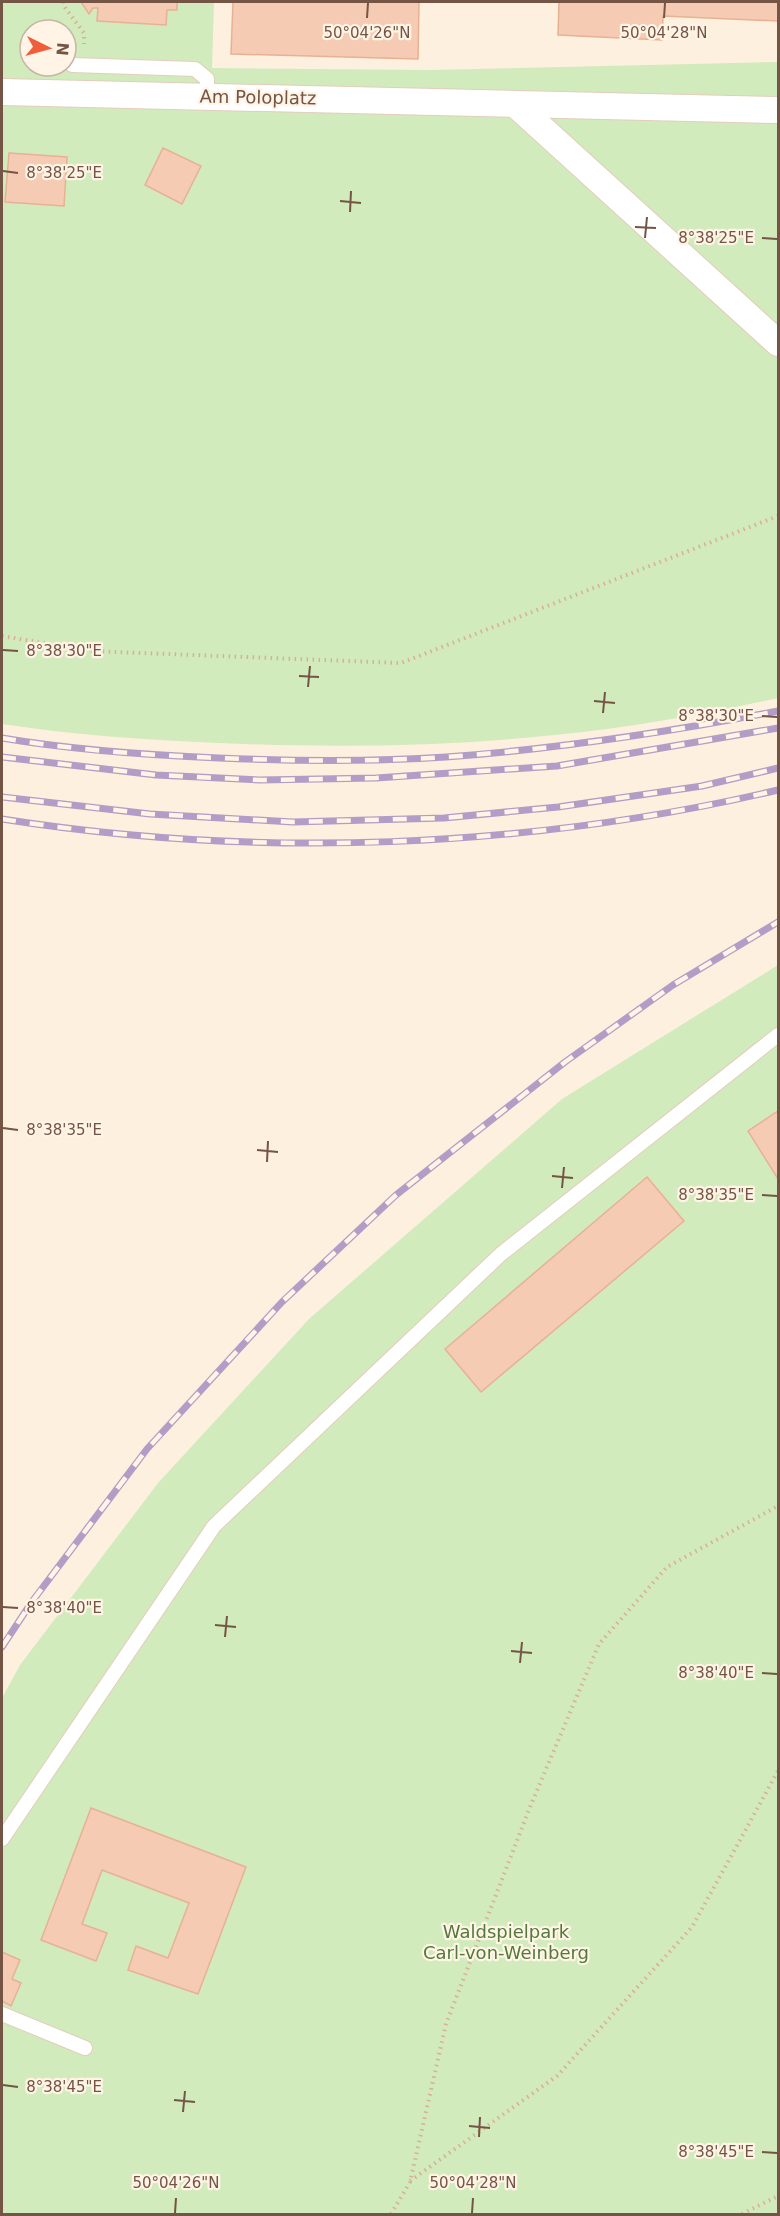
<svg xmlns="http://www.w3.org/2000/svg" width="780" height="2216" viewBox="0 0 780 2216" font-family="'DejaVu Sans',sans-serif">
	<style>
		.green { fill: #d1ebbc; fill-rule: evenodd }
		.building { fill: #f5cbb4; stroke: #e8b193; stroke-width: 1.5 }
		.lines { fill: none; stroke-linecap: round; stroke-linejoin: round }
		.service-casing { stroke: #e4cdbc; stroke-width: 16 }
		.minor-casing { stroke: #e4cdbc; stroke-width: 28 }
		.path { stroke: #d9af97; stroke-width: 4; stroke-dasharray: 1.5 4.5; stroke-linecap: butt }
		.service { stroke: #fff; stroke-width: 14 }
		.minor { stroke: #fff; stroke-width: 26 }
		.rail-casing { stroke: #b29dc6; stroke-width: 7 }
		.rail { stroke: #fff4e5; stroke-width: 4.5; stroke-dasharray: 14; stroke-linecap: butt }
		.ticks { fill: none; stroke: #745445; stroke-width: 2 }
		.labels { text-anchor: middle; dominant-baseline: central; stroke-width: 4.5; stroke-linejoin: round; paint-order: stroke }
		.street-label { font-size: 18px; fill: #745445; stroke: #fff4e5 }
		.park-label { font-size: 18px; fill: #517b3c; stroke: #fff4e5 }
		.ticks-label { font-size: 15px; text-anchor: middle; fill: #745445; stroke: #fff4e5; stroke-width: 4.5; stroke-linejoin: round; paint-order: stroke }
	</style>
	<rect width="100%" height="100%" fill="#fef0de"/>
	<g class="green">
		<path d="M2 2H214L212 68 430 70 778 62V698C704 714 630 728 554 735 443 747 330 748 219 743 146 740 73 735 2 724ZM30 30H66V66H30Z"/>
		<polygon points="778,965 778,2214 2,2214 2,1698 20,1665 158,1483 309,1319 562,1099"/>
	</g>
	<g class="building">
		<polygon points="81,2 177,2 177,10 167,10 166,25 97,21 98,8 93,8 89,14"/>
		<polygon points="233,2 419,2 418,59 231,54"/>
		<polygon points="559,2 778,2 778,21 663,16 662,40 558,35"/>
		<polygon points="163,148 201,166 182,204 145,185"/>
		<polygon points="9,153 67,157 64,206 5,202"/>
		<polygon points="778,1111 778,1179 748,1131"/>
		<polygon points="647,1177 684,1221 481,1392 445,1349"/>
		<polygon points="91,1808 246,1867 198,1994 128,1970 136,1946 168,1958 189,1903 102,1870 82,1924 107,1933 96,1961 41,1940"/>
		<polygon points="2,1952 20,1960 12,1979 21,1983 11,2006 2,2001"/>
	</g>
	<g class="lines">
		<defs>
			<g id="service">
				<polyline points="72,65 195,69 207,79 207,96"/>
				<polyline points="2,1839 214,1526 501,1254 778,1035"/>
				<polyline points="2,2014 85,2048"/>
			</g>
			<g id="minor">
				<polyline points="2,92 778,110"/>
				<polyline points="515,104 778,343"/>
			</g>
		</defs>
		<use href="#service" class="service-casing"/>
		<use href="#minor" class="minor-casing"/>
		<g class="path">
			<polyline points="63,2 63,5 84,33 84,44"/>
			<polyline points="2,636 90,651 401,663 778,516"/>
			<polyline points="410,2181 557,2076 692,1927 778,1771"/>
			<polyline points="391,2214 410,2182 446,2024 530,1807 599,1644 667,1567 778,1506"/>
			<polyline points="742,2214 778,2196"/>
		</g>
		<use href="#service" class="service"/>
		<use href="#minor" class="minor"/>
		<defs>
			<g id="rail">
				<path d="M2 738C73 750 146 755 219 758 294 761 370 762 446 757 557 749 669 732 778 711"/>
				<polyline points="2,757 156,775 260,780 376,778 557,766 778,728"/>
				<polyline points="2,797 150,814 293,822 444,818 558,807 702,786 778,768"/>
				<path d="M2 819C256 859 528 849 778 790"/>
				<polyline points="2,1647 31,1603 147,1449 282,1302 396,1195 565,1062 673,985 778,922"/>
			</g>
		</defs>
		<use href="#rail" class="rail-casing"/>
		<use href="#rail" class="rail"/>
	</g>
	<path class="ticks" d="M367 18 368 3M664 18 665 3M3 171 18 173M340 201 361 203M350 212 351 191M635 227 656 228M645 238 647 217M762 238 777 239M3 650 18 651M299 676 319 677M308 687 310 666M594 701 615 703M603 713 605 692M762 716 777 717M3 1128 18 1130M257 1150 278 1152M267 1162 268 1141M552 1176 573 1178M562 1188 564 1167M762 1195 777 1196M3 1607 18 1608M215 1625 236 1627M225 1637 227 1616M511 1651 532 1653M520 1663 522 1642M762 1673 777 1674M3 2085 18 2087M174 2100 195 2102M183 2112 185 2091M469 2126 490 2128M479 2137 480 2117M762 2152 777 2153M175 2213 176 2198M472 2213 473 2198"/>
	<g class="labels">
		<g class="street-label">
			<text transform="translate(258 97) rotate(1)">Am Poloplatz</text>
		</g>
		<g class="park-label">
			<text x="506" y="1931">Waldspielpark<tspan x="506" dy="21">Carl-von-Weinberg</tspan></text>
		</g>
	</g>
	<g class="ticks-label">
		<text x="367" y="38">50°04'26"N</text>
		<text x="664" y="38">50°04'28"N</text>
		<text x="64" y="178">8°38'25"E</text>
		<text x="716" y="243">8°38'25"E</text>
		<text x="64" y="656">8°38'30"E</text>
		<text x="716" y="721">8°38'30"E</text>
		<text x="64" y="1135">8°38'35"E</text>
		<text x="716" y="1200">8°38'35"E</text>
		<text x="64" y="1613">8°38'40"E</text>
		<text x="716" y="1678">8°38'40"E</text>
		<text x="64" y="2092">8°38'45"E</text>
		<text x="716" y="2157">8°38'45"E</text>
		<text x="176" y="2188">50°04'26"N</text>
		<text x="473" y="2188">50°04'28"N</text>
	</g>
	<rect width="780" height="2216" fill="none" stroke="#745445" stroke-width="6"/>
	<g transform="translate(48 48) rotate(95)"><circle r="28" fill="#fff4e5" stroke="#c7b4a5" stroke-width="1.5"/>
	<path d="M0-4.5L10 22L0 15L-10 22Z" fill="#f05d3a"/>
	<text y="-9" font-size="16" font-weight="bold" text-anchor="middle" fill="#745445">N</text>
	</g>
</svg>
